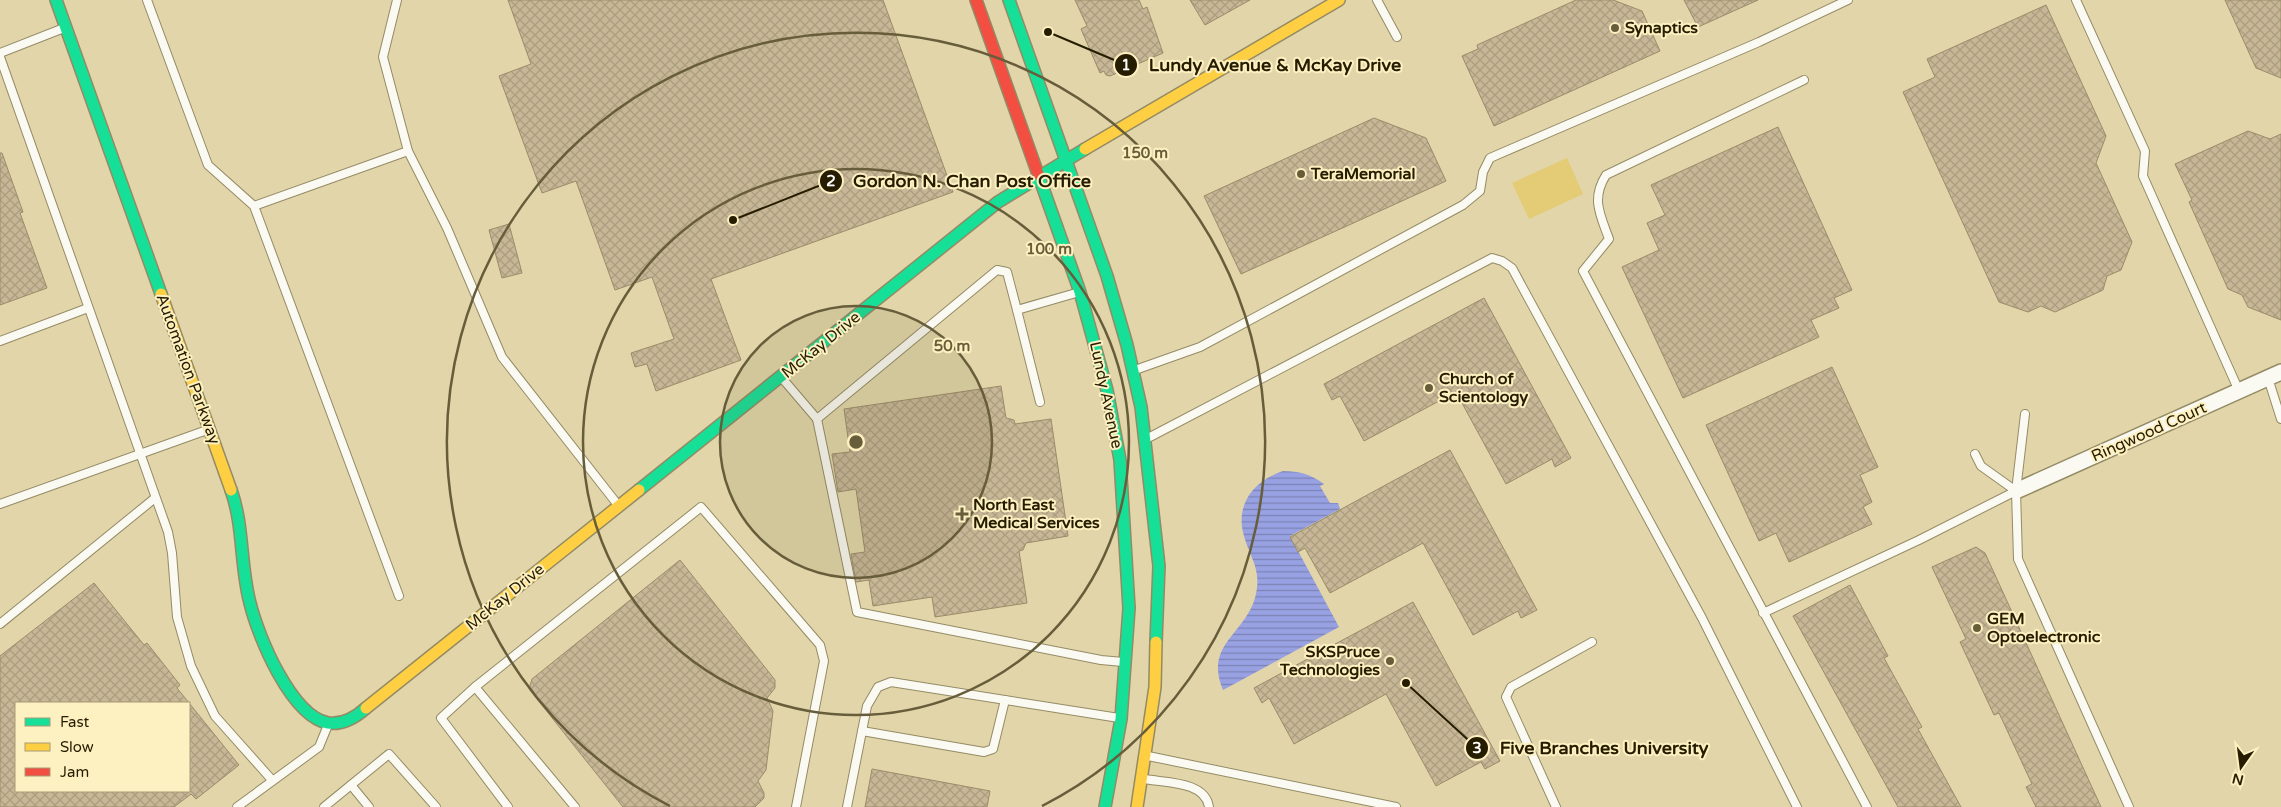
<svg xmlns="http://www.w3.org/2000/svg" width="2281" height="807" viewBox="0 0 2281 807" font-family="'Varela Round',sans-serif">
	<style>
		.pitch { fill: #e3cc75 }
		.water { fill: url(#water-rules) }
		.building { fill: url(#building-cross-hatch); stroke: #9b8c69; fill-rule: evenodd }
		.lines { fill: none; stroke-linecap: round; stroke-linejoin: round }
		.lane-casing { stroke: #948b65; stroke-width: 10 }
		.street-casing { stroke: #948b65; stroke-width: 18 }
		.fast-casing { stroke: #948b65; stroke-width: 14 }
		.slow-casing { stroke: #948b65; stroke-width: 14 }
		.jam-casing { stroke: #948b65; stroke-width: 14 }
		.lane { stroke: #faf9f2; stroke-width: 8 }
		.street { stroke: #faf9f2; stroke-width: 15 }
		.fast { stroke: #16e098; stroke-width: 11 }
		.slow { stroke: #ffcf43; stroke-width: 11 }
		.jam { stroke: #f24e42; stroke-width: 11 }
		.ring { fill: none; stroke: #675d3b; stroke-width: 2.5 }
		.poi-dot { fill: #675d3b; stroke: #fdf0c1; stroke-width: 2 }
		.labels { text-anchor: middle; dominant-baseline: central; stroke-width: 4; stroke-linejoin: round; paint-order: stroke }
		.poi-label { font-size: 16px; font-weight: bold; fill: #261d00; stroke: #fdf0c1; text-anchor: start }
		.street-label { font-size: 16px; fill: #261d00; stroke: #fdf0c1 }
		.centre { fill: #675d3b; stroke: #fdf0c1; stroke-width: 2.5 }
		.ring-label { font-size: 15px; text-anchor: middle; font-weight: bold; fill: #675d3b; stroke: #fdf0c1; stroke-width: 4; stroke-linejoin: round; paint-order: stroke }
		.leader { fill: none; stroke: #261d00; stroke-width: 2 }
		.callout-dot { fill: #261d00; stroke: #fdf0c1; stroke-width: 2 }
		.mark-label { font-size: 15px; text-anchor: middle; font-weight: bold; fill: #fff }
		.callout-label { font-size: 18px; text-anchor: middle; font-weight: bold; fill: #261d00; stroke: #fdf0c1; stroke-width: 4; stroke-linejoin: round; paint-order: stroke }
	</style>
	<defs>
		<pattern id="water-rules" width="6" height="5" patternUnits="userSpaceOnUse" patternTransform="scale(1.25)"><rect width="6" height="5" fill="#98a1e2"/><path d="M0 2.5h6" fill="none" stroke="#7c83b5"/></pattern>
		<pattern id="building-cross-hatch" width="8" height="8" patternUnits="userSpaceOnUse" patternTransform="scale(1.25)"><rect width="8" height="8" fill="#c7b796"/><path d="M0 0l8 8M0 8l8-8" fill="none" stroke="#ab9d80"/></pattern>
	</defs>
	<rect width="100%" height="100%" fill="#e1d5a9"/>
	<polygon class="pitch" points="1567,158 1583,194 1529,219 1512,183"/>
	<path class="water" d="M1283 471C1299 471 1310 474 1324 484L1320 486 1330 503H1338L1340 509 1290 536 1339 627 1223 690C1204 645 1244 635 1255 598 1263 568 1249 558 1243 532 1236 502 1256 480 1283 471Z"/>
	<g class="building">
		<polygon points="508,0 883,0 953,192 711,279 741,360 656,391 647,364 635,367 631,353 674,339 652,277 615,290 576,181 542,193 499,76 531,64"/>
		<polygon points="1075,0 1139,0 1143,9 1147,7 1163,53 1110,76 1106,75 1104,71 1100,73 1081,29 1087,26"/>
		<polygon points="1190,0 1250,0 1205,25"/>
		<polygon points="1576,0 1613,0 1642,11 1660,51 1494,126 1462,56 1478,49 1477,45"/>
		<polygon points="1684,0 1758,0 1698,27"/>
		<polygon points="2225,0 2281,0 2281,78 2256,68"/>
		<polygon points="2046,5 2106,136 2096,163 2132,242 2121,270 2107,276 2103,290 2055,312 2041,306 2028,312 1999,302 1903,92 1935,77 1927,59"/>
		<polygon points="1374,118 1426,138 1446,181 1241,274 1204,196"/>
		<polygon points="1778,127 1852,290 1834,298 1839,308 1811,320 1819,337 1683,398 1622,267 1659,250 1647,223 1665,215 1651,185"/>
		<polygon points="2248,131 2270,139 2281,134 2281,320 2248,307 2242,295 2228,289 2189,202 2192,200 2175,164"/>
		<polygon points="0,153 2,153 23,212 20,213 47,288 0,305"/>
		<polygon points="509,224 522,273 502,278 489,230"/>
		<polygon points="1484,298 1571,458 1555,467 1552,459 1506,484 1456,392 1364,441 1340,396 1332,400 1324,384"/>
		<polygon points="1832,367 1878,467 1860,475 1872,502 1863,507 1872,524 1789,562 1776,533 1759,541 1706,425"/>
		<polygon points="1001,386 1006,418 1014,420 1015,424 1051,419 1068,536 1026,543 1023,550 1019,551 1027,603 935,617 932,597 873,606 869,580 856,582 851,554 865,552 856,489 838,492 832,454 850,452 844,409"/>
		<polygon points="1450,450 1537,610 1521,618 1518,611 1473,635 1423,543 1330,593 1305,548 1298,552 1290,537"/>
		<polygon points="1976,547 1985,553 2101,807 2036,807 2026,787 2032,784 1999,713 1994,715 1960,642 1966,639 1932,567"/>
		<polygon points="680,560 775,680 775,688 767,698 773,711 766,770 758,781 764,793 764,798 755,807 623,807 529,689 532,679"/>
		<path d="M94 583 144 645 147 643 180 685 177 688 239 765 196 799 191 794 174 807H0V656ZM16 703H189V791H16Z"/>
		<polygon points="1850,585 1888,656 1884,658 1922,727 1918,729 1961,807 1898,807 1793,616"/>
		<polygon points="1413,602 1500,761 1485,769 1481,762 1436,786 1386,694 1294,744 1269,698 1262,703 1254,688"/>
		<polygon points="872,769 990,791 987,807 865,807"/>
	</g>
	<g class="lines">
		<defs>
			<g id="lane">
				<polyline points="147,0 208,165 254,206 399,596"/>
				<polyline points="397,0 383,57 408,151 447,228 502,357 618,505"/>
				<polyline points="1377,0 1397,37"/>
				<polyline points="2076,0 2145,151 2143,176 2239,391"/>
				<polyline points="0,53 64,28"/>
				<polyline points="0,57 168,532 172,553 177,617 191,666 215,716 272,780"/>
				<path d="M1804 80 1606 175C1591 199 1600 214 1609 239L1583 271 1867 807"/>
				<polyline points="254,206 408,151"/>
				<polyline points="1017,310 1040,402"/>
				<polyline points="0,341 88,308"/>
				<polyline points="1135,370 1200,347 1463,205 1480,191 1483,172 1490,158 1759,42 1848,0"/>
				<polyline points="782,378 817,419 997,270 1007,272 1017,310 1076,293"/>
				<polyline points="2268,378 2281,419"/>
				<polyline points="2025,414 2016,491 2018,559 2129,807"/>
				<polyline points="817,419 857,612 1101,660 1123,662"/>
				<polyline points="1148,438 1492,258 1502,261 1512,268 1702,618 1797,807"/>
				<polyline points="1975,454 1981,466 2016,491"/>
				<polyline points="0,504 207,430"/>
				<polyline points="1763,613 1919,540 2016,491"/>
				<polyline points="0,624 155,498"/>
				<polyline points="475,687 575,807"/>
				<polyline points="862,731 984,752 993,749 1005,700"/>
				<polyline points="1148,756 1396,807"/>
				<path d="M1145 779C1166 783 1205 781 1209 807"/>
				<polyline points="351,785 369,807"/>
				<polyline points="237,807 319,747 328,725"/>
				<polyline points="324,807 389,754 436,807"/>
				<polyline points="508,807 441,718 475,687 701,507 820,645 824,661 796,807"/>
				<polyline points="847,807 867,706 878,687 891,682 1119,718"/>
				<polyline points="1556,807 1506,697 1511,687 1592,642"/>
			</g>
			<polyline id="street" points="2016,491 2281,372"/>
			<g id="fast">
				<polyline points="56,0 161,294"/>
				<polyline points="1009,0 1107,276 1127,345 1141,407 1159,566 1156,642"/>
				<polyline points="1038,174 1080,292 1107,390 1120,460 1129,608 1121,719 1105,807"/>
				<path d="M231 490C244 526 240 566 250 603 258 636 291 716 328 723 342 725 356 717 366 708"/>
				<polyline points="639,490 998,202 1085,149"/>
			</g>
			<g id="slow">
				<polyline points="1085,149 1339,0"/>
				<polyline points="161,294 231,490"/>
				<polyline points="366,708 639,490"/>
				<polyline points="1137,807 1155,687 1156,642"/>
			</g>
			<polyline id="jam" points="976,0 1038,174"/>
		</defs>
		<use href="#lane" class="lane-casing"/>
		<use href="#street" class="street-casing"/>
		<use href="#fast" class="fast-casing"/>
		<use href="#slow" class="slow-casing"/>
		<use href="#jam" class="jam-casing"/>
		<use href="#lane" class="lane"/>
		<use href="#street" class="street"/>
		<use href="#fast" class="fast"/>
		<use href="#slow" class="slow"/>
		<use href="#jam" class="jam"/>
	</g>
	<circle cx="856" cy="442" r="136" fill="#675d3b" fill-opacity=".12"/>
	<g class="ring">
		<circle cx="856" cy="442" r="136"/>
		<circle cx="856" cy="442" r="273"/>
		<path d="M670 806A409 409 0 1 1 1042 806"/>
	</g>
	<g class="poi-dot">
		<circle cx="1615" cy="28" r="5"/>
		<circle cx="1301" cy="174" r="5"/>
		<circle cx="1429" cy="388" r="5"/>
		<path d="M959.5 506.5h5v5h5v5h-5v5h-5v-5h-5v-5h5z"/>
		<circle cx="1977" cy="628" r="5"/>
		<circle cx="1390" cy="661" r="5"/>
	</g>
	<g class="labels">
		<g class="poi-label">
			<text x="1625" y="28">Synaptics</text>
			<text x="1311" y="174">TeraMemorial</text>
			<text x="1439" y="379">Church of<tspan x="1439" dy="18">Scientology</tspan></text>
			<text x="973" y="505">North East<tspan x="973" dy="18">Medical Services</tspan></text>
			<text x="1987" y="619">GEM<tspan x="1987" dy="18">Optoelectronic</tspan></text>
			<text x="1380" y="652" text-anchor="end">SKSPruce<tspan x="1380" dy="18">Technologies</tspan></text>
		</g>
		<g class="street-label">
			<text transform="translate(821 345) rotate(-39)">McKay Drive</text>
			<text transform="translate(188 369) rotate(70)">Automation Parkway</text>
			<text transform="translate(1106 395) rotate(78)">Lundy Avenue</text>
			<text transform="translate(2149 432) rotate(-24)">Ringwood Court</text>
			<text transform="translate(505 597) rotate(-39)">McKay Drive</text>
		</g>
	</g>
	<circle cx="856" cy="442" r="8" class="centre"/>
	<g class="ring-label">
		<text x="1145" y="158">150 m</text>
		<text x="1049" y="254">100 m</text>
		<text x="952" y="351">50 m</text>
	</g>
	<path class="leader" d="M1048 32L1126 65M733 220L831 181M1406 683L1477 748"/>
	<g class="callout-dot">
		<circle cx="1048" cy="32" r="5"/>
		<circle cx="733" cy="220" r="5"/>
		<circle cx="1406" cy="683" r="5"/>
		<circle cx="1126" cy="65" r="12"/>
		<circle cx="831" cy="181" r="12"/>
		<circle cx="1477" cy="748" r="12"/>
	</g>
	<g class="mark-label">
		<text x="1126" y="70">1</text>
		<text x="831" y="186">2</text>
		<text x="1477" y="753">3</text>
	</g>
	<g class="callout-label">
		<text x="1275" y="71">Lundy Avenue &amp; McKay Drive</text>
		<text x="972" y="187">Gordon N. Chan Post Office</text>
		<text x="1604" y="754">Five Branches University</text>
	</g>
	<rect x="15" y="702" width="175" height="90" fill="#fdf0c1" stroke="#a79c74"/>
	<rect x="25" y="718" width="25" height="8" fill="#16e098" stroke="#a79c74"/>
	<text x="60" y="727" font-size="15" fill="#261d00">Fast</text>
	<rect x="25" y="743" width="25" height="8" fill="#ffcf43" stroke="#a79c74"/>
	<text x="60" y="752" font-size="15" fill="#261d00">Slow</text>
	<rect x="25" y="768" width="25" height="8" fill="#f24e42" stroke="#a79c74"/>
	<text x="60" y="777" font-size="15" fill="#261d00">Jam</text>
	<g transform="translate(2241 767) rotate(194)" stroke="#fdf0c1" stroke-width="4" paint-order="stroke">
	<path d="M0-4L9 19L0 12L-9 19Z" fill="#261d00"/>
	<text y="-8" font-size="14" font-weight="bold" text-anchor="middle" fill="#261d00">N</text>
	</g>
</svg>
